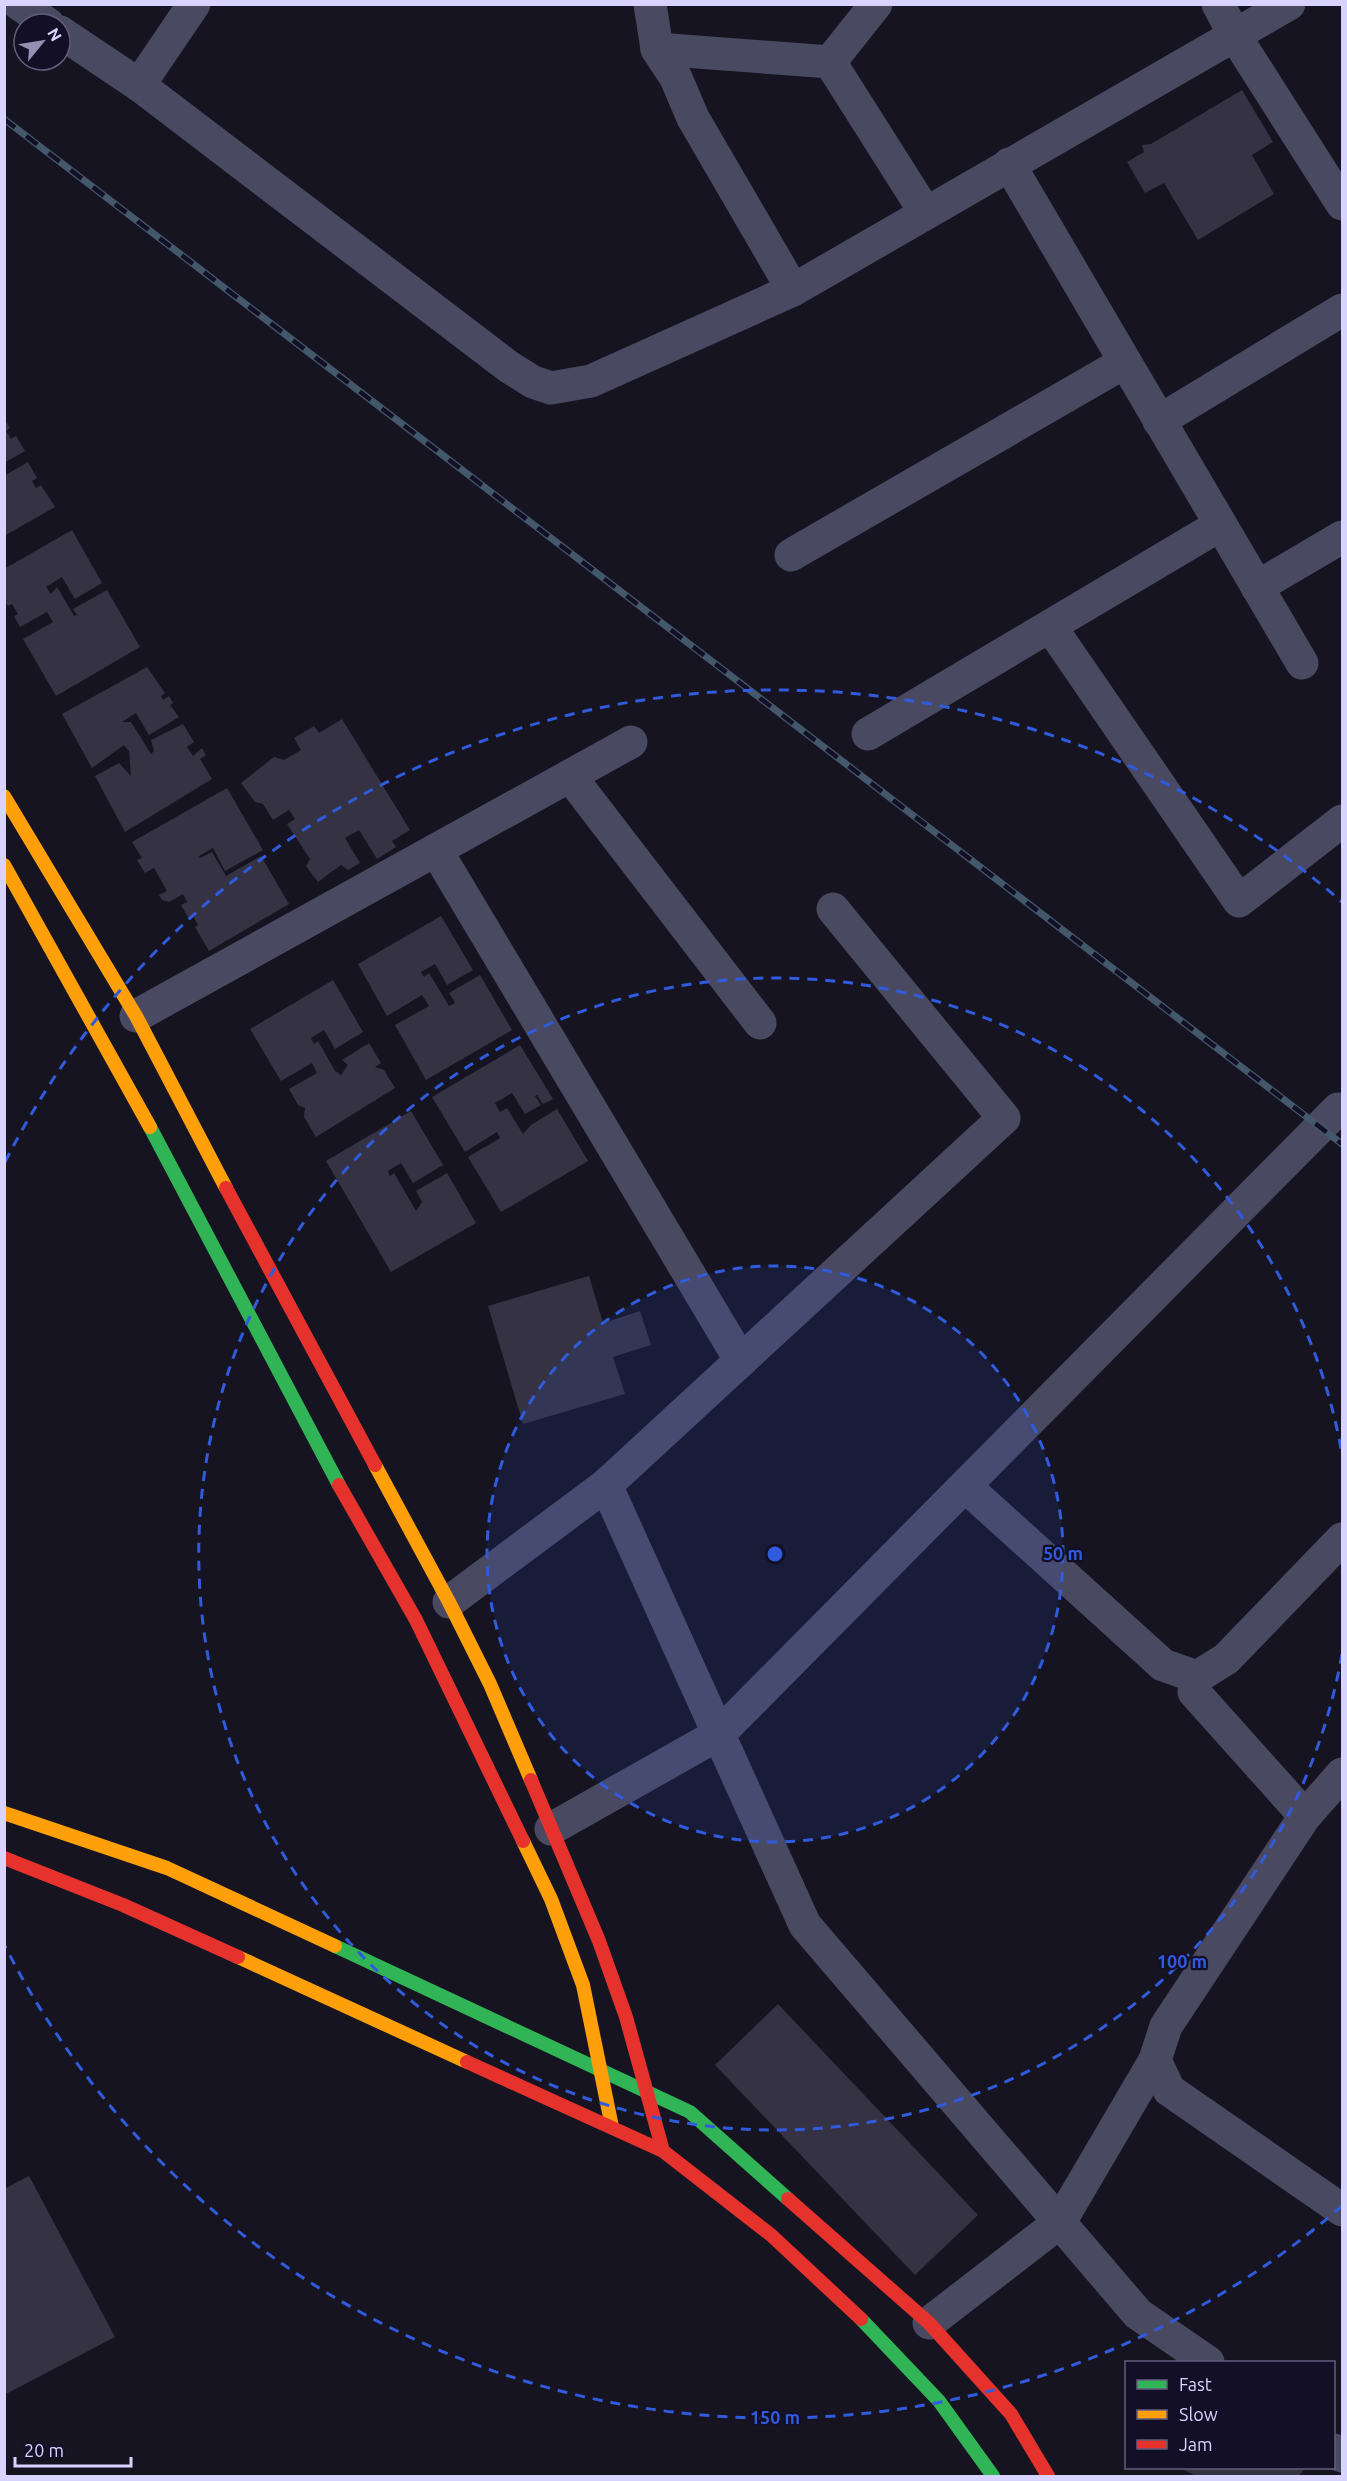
<svg xmlns="http://www.w3.org/2000/svg" width="1347" height="2481" viewBox="0 0 1347 2481" font-family="Ubuntu,sans-serif">
	<style>
		.building { fill: #343243 }
		.lines { fill: none; stroke-linecap: round; stroke-linejoin: round }
		.street { stroke: #4a4962; stroke-width: 33 }
		.fast { stroke: #30b455; stroke-width: 14 }
		.slow { stroke: #ff9f0a; stroke-width: 14 }
		.jam { stroke: #e5322d; stroke-width: 14 }
		.rail-casing { stroke: #43596b; stroke-width: 7 }
		.rail { stroke: #130f26; stroke-width: 4.5; stroke-dasharray: 14; stroke-linecap: butt }
		.ring { fill: none; stroke: #305bdc; stroke-width: 3; stroke-dasharray: 10 8 }
		.centre { fill: #305bdc; stroke: #130f26; stroke-width: 3 }
		.ring-label { font-size: 18px; text-anchor: middle; font-weight: bold; fill: #305bdc; stroke: #130f26; stroke-width: 4.5; stroke-linejoin: round; paint-order: stroke }
	</style>
	<rect width="100%" height="100%" fill="#161421"/>
	<g class="building">
		<polygon points="1242,90 1273,142 1252,155 1274,194 1198,240 1164,183 1145,193 1127,162 1144,152 1142,145 1151,144"/>
		<polygon points="4,419 10,428 6,431 11,439 16,436 25,451 4,463"/>
		<polygon points="28,462 37,478 32,481 36,488 41,485 55,507 4,536 4,476"/>
		<polygon points="72,530 102,583 75,599 62,577 46,587 51,594 57,587 74,616 77,615 73,609 107,590 140,647 56,696 23,639 53,622 47,612 20,627 14,616 18,614 12,604 8,606 4,600 4,569"/>
		<polygon points="147,667 165,693 161,696 163,700 169,696 173,703 170,705 179,717 149,735 136,713 122,722 131,722 151,754 154,751 151,740 183,724 194,742 187,747 193,756 202,748 206,755 200,759 212,779 125,832 95,776 119,763 131,776 129,751 124,745 92,768 62,714"/>
		<polygon points="342,719 410,830 392,841 396,847 377,859 359,830 345,838 360,863 348,870 341,865 318,882 306,866 310,859 287,824 295,819 289,810 273,820 263,804 255,802 241,783 274,757 284,760 301,750 294,738 314,726 319,733"/>
		<polygon points="227,788 263,850 225,871 213,848 199,856 200,858 212,852 226,876 261,856 289,904 209,951 195,927 198,925 193,916 189,919 181,905 187,902 183,894 169,902 162,900 159,895 167,891 154,868 145,873 137,860 142,858 132,842"/>
		<polygon points="441,916 473,970 447,985 435,964 421,972 424,977 429,973 449,1006 455,1003 449,993 480,975 512,1030 426,1080 395,1025 429,1006 422,995 387,1016 358,964"/>
		<polygon points="333,980 363,1032 335,1049 324,1030 311,1038 314,1044 318,1041 335,1071 341,1075 348,1065 342,1060 369,1043 381,1063 375,1067 384,1070 395,1088 316,1137 304,1117 305,1108 298,1105 289,1089 317,1073 312,1063 281,1081 250,1029"/>
		<polygon points="520,1045 553,1099 543,1104 537,1095 535,1096 541,1105 525,1114 512,1093 495,1103 500,1112 507,1108 523,1134 531,1125 557,1109 588,1161 501,1212 468,1157 500,1138 497,1132 465,1152 432,1097"/>
		<polygon points="411,1111 443,1165 413,1183 401,1163 388,1171 390,1176 394,1173 416,1211 422,1202 416,1191 447,1173 476,1223 391,1272 326,1161"/>
		<polygon points="589,1276 603,1323 640,1311 651,1345 613,1357 625,1394 523,1424 488,1306"/>
		<polygon points="778,2004 978,2215 915,2275 715,2065"/>
		<polygon points="29,2176 115,2337 4,2395 4,2189"/>
		<polygon points="1181,2468 1305,2468 1299,2476 1195,2476"/>
	</g>
	<g class="lines">
		<g class="street">
			<polyline points="19,4 48,24"/>
			<polyline points="650,4 657,49 676,78 693,118 793,290"/>
			<polyline points="1218,4 1235,36 1342,204"/>
			<polyline points="60,32 139,85 509,367 533,382 551,388 591,381 793,290 1289,4"/>
			<polyline points="657,49 830,62 925,212"/>
			<polyline points="830,62 876,4"/>
			<polyline points="139,85 194,4"/>
			<polyline points="1009,164 1302,663"/>
			<polyline points="1159,421 1342,310"/>
			<polyline points="791,555 1125,362"/>
			<polyline points="1257,587 1342,537"/>
			<polyline points="1050,626 1239,901 1342,821"/>
			<polyline points="868,734 1220,525"/>
			<polyline points="570,776 760,1023"/>
			<polyline points="436,850 741,1361"/>
			<polyline points="136,1016 631,742"/>
			<polyline points="606,1485 805,1925 1138,2314 1208,2362"/>
			<polyline points="965,1486 1163,1665 1197,1677 1226,1659 1342,1539"/>
			<polyline points="449,1602 606,1485 1004,1118 833,909"/>
			<polyline points="1194,1692 1305,1816"/>
			<polyline points="551,1829 719,1734 1338,1109"/>
			<polyline points="1155,2060 1169,2090 1342,2210"/>
			<polyline points="929,2323 1060,2222 1155,2060 1166,2026 1305,1816 1342,1774"/>
			<polyline points="1334,2450 1342,2456"/>
		</g>
		<g class="fast">
			<polyline points="150,1127 339,1485"/>
			<polyline points="335,1946 690,2112 788,2199"/>
			<polyline points="861,2319 939,2401 993,2476"/>
		</g>
		<g class="slow">
			<polyline points="4,796 136,1016 226,1188"/>
			<polyline points="4,865 150,1127"/>
			<polyline points="375,1465 449,1602 490,1684 531,1780"/>
			<polyline points="4,1813 167,1868 335,1946"/>
			<polyline points="523,1841 551,1899 583,1985 612,2127"/>
			<polyline points="238,1957 467,2062"/>
		</g>
		<g class="jam">
			<polyline points="226,1188 375,1465"/>
			<polyline points="339,1485 416,1620 523,1841"/>
			<polyline points="531,1780 599,1941 626,2017 663,2151"/>
			<polyline points="4,1858 123,1905 238,1957"/>
			<polyline points="467,2062 663,2151 771,2235 861,2319"/>
			<polyline points="788,2199 929,2323 1011,2414 1048,2476"/>
		</g>
		<defs>
			<polyline id="rail" points="4,119 1342,1144"/>
		</defs>
		<use href="#rail" class="rail-casing"/>
		<use href="#rail" class="rail"/>
	</g>
	<circle cx="775" cy="1554" r="288" fill="#305bdc" fill-opacity=".12"/>
	<g class="ring">
		<circle cx="775" cy="1554" r="288"/>
		<path d="M1342 1654A576 576 0 1 1 1342 1454"/>
		<path d="M1342 2206A864 864 0 0 1 5 1946M5 1162A864 864 0 0 1 1342 902"/>
	</g>
	<circle cx="775" cy="1554" r="9" class="centre"/>
	<g class="ring-label">
		<text x="1063" y="1560">50 m</text>
		<text x="1182" y="1968">100 m</text>
		<text x="775" y="2424">150 m</text>
	</g>
	<rect width="1347" height="2481" fill="none" stroke="#d9d4ff" stroke-width="12"/>
	<rect x="1125" y="2361" width="210" height="108" fill="#130f26" stroke="#625e7d" stroke-width="1.5"/>
	<rect x="1137" y="2380" width="30" height="9" fill="#30b455" stroke="#625e7d" stroke-width="1.5"/>
	<text x="1179" y="2391" font-size="18" fill="#d9d4ff">Fast</text>
	<rect x="1137" y="2410" width="30" height="9" fill="#ff9f0a" stroke="#625e7d" stroke-width="1.5"/>
	<text x="1179" y="2421" font-size="18" fill="#d9d4ff">Slow</text>
	<rect x="1137" y="2440" width="30" height="9" fill="#e5322d" stroke="#625e7d" stroke-width="1.5"/>
	<text x="1179" y="2451" font-size="18" fill="#d9d4ff">Jam</text>
	<g transform="translate(42 42) rotate(60)"><circle r="28" fill="#130f26" stroke="#625e7d" stroke-width="1.5"/>
	<path d="M0-4.5L10 22L0 15L-10 22Z" fill="#9591b1"/>
	<text y="-9" font-size="16" font-weight="bold" text-anchor="middle" fill="#d9d4ff">N</text>
	</g>
	<path d="M15 2457v9h116v-9" fill="none" stroke="#d9d4ff" stroke-width="3"/>
	<text x="24" y="2457" font-size="18" fill="#d9d4ff" stroke="#130f26" stroke-width="4.5" paint-order="stroke">20 m</text>
</svg>
